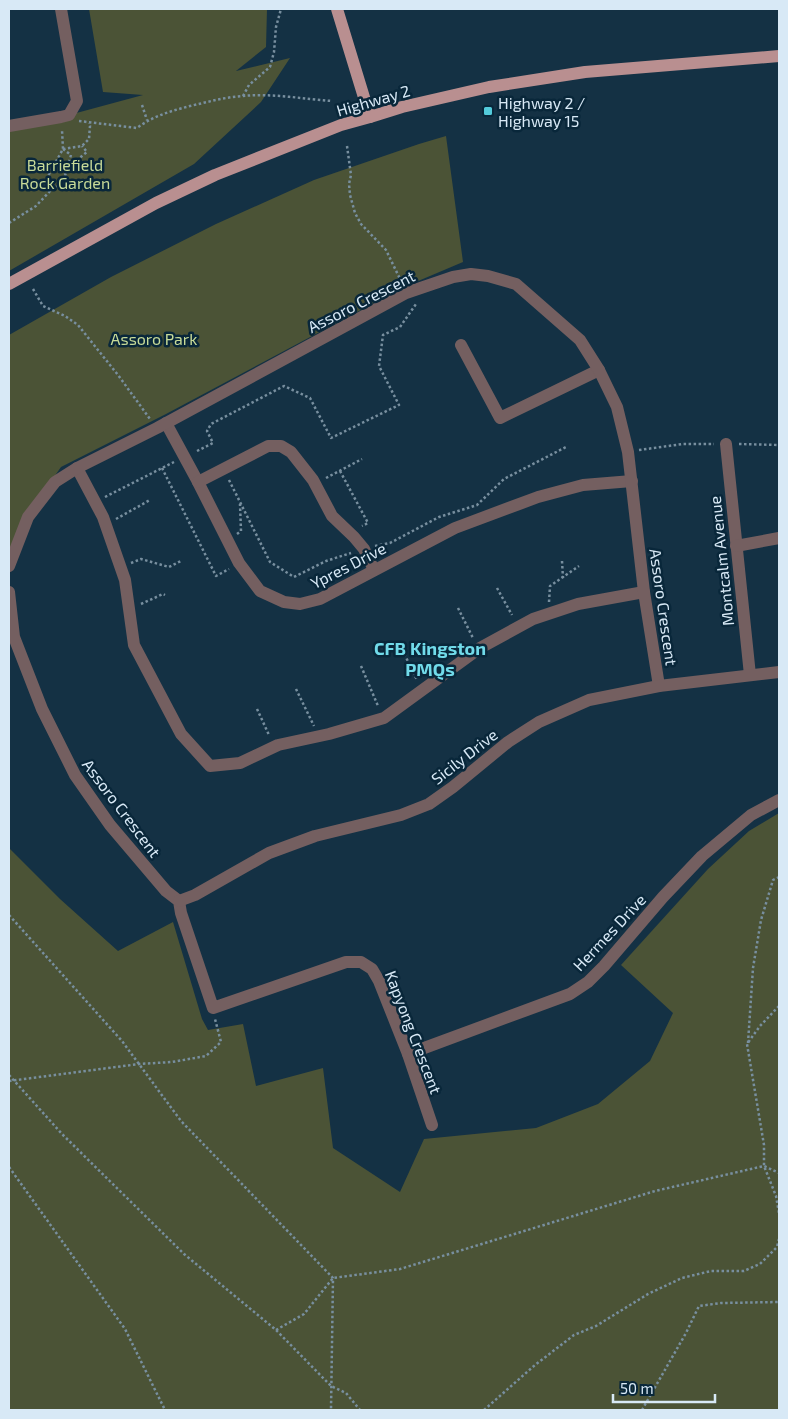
<svg xmlns="http://www.w3.org/2000/svg" width="788" height="1419" viewBox="0 0 788 1419" font-family="'Exo 2',sans-serif">
	<style>
		.green { fill: #4b5336 }
		.lines { fill: none; stroke-linecap: round; stroke-linejoin: round }
		.path { stroke: #788f9f; stroke-width: 2.5; stroke-dasharray: 2.5 2.5; stroke-linecap: butt }
		.minor { stroke: #745f60; stroke-width: 12 }
		.major { stroke: #b98f90; stroke-width: 12 }
		.poi-dot { fill: #53cbdb; stroke: #09273a; stroke-width: 2 }
		.labels { text-anchor: middle; dominant-baseline: central; stroke-width: 5; stroke-linejoin: round; paint-order: stroke }
		.street-label { font-size: 16px; fill: #d8e9f6; stroke: #09273a }
		.poi-label { font-size: 16px; fill: #d8e9f6; stroke: #09273a; text-anchor: start }
		.park-label { font-size: 16px; fill: #c8db98; stroke: #09273a }
		.neighbourhood-label { font-size: 18px; font-weight: bold; fill: #71dbea; stroke: #09273a }
	</style>
	<rect width="100%" height="100%" fill="#143144"/>
	<g class="green">
		<polygon points="89,9 267,9 266,47 236,71 290,58 261,102 194,164 9,271 9,126 69,115 143,95 103,92"/>
		<polygon points="446,136 463,262 404,287 166,414 61,467 35,504 19,537 9,576 9,335 111,277 216,224 314,180 419,144"/>
		<polygon points="779,813 779,1410 9,1410 9,848 60,899 118,951 173,922 202,1019 208,1030 243,1024 256,1086 323,1068 333,1148 400,1192 424,1139 536,1128 598,1104 650,1061 673,1013 621,965 708,869 749,831"/>
	</g>
	<g class="lines">
		<g class="path">
			<polyline points="243,96 249,85 270,67 274,52 276,27 281,9"/>
			<polyline points="142,105 147,120"/>
			<path d="M79 121 137 128C153 116 171 111 190 106 208 102 225 97 243 96 271 93 304 99 332 101"/>
			<polyline points="347,146 351,175 349,184 350,195 355,213 361,224 386,250 402,283"/>
			<polyline points="63,149 82,146 89,139 90,126 89,123"/>
			<polyline points="63,149 71,155 68,165"/>
			<polyline points="52,189 62,184 68,167 87,152 82,146"/>
			<polyline points="9,223 36,206 52,189 48,176 63,149 62,130"/>
			<polyline points="33,289 43,306 65,316 78,325 118,375 150,419"/>
			<polyline points="739,444 779,445"/>
			<polyline points="639,450 683,444 714,444"/>
			<polyline points="197,451 213,443 207,431 211,424 284,386 310,398 331,438 399,405 379,366 383,335 400,327 416,304"/>
			<polyline points="162,468 216,576 229,569"/>
			<polyline points="340,471 368,523 362,526"/>
			<polyline points="326,478 362,459"/>
			<polyline points="229,480 270,562 294,577 326,561 351,553"/>
			<polyline points="105,497 174,462"/>
			<polyline points="116,519 150,500"/>
			<polyline points="237,534 241,531 240,504"/>
			<polyline points="375,546 390,543 439,517 477,505 504,479 566,447"/>
			<polyline points="562,561 563,578"/>
			<polyline points="131,563 141,559 169,567 181,561"/>
			<polyline points="497,588 512,615"/>
			<polyline points="549,602 550,586 579,566"/>
			<polyline points="141,604 163,594 165,595"/>
			<polyline points="458,608 473,638"/>
			<polyline points="400,645 417,680"/>
			<polyline points="361,666 378,706"/>
			<polyline points="296,689 314,726"/>
			<polyline points="257,709 269,735"/>
			<polyline points="9,915 122,1041 181,1121 333,1278 331,1410"/>
			<polyline points="779,1006 760,1026 747,1044 764,1145 764,1166 776,1196 779,1213"/>
			<polyline points="748,1043 753,968 761,920 773,880 779,877"/>
			<polyline points="9,1075 62,1134 184,1254 276,1330 331,1386 346,1393 360,1410"/>
			<polyline points="9,1081 139,1064 172,1062 206,1056 221,1042 215,1019"/>
			<polyline points="9,1167 125,1329 165,1410"/>
			<polyline points="276,1330 304,1314 333,1278 400,1269 655,1191 764,1166 779,1173"/>
			<polyline points="484,1410 535,1365 574,1335 596,1326 648,1294 682,1278 711,1271 744,1271 760,1264 777,1247 779,1239"/>
			<polyline points="642,1410 686,1333 699,1306 721,1303 779,1302"/>
		</g>
		<g class="minor">
			<polyline points="9,126 61,117 69,115 77,101 61,9"/>
			<polyline points="461,345 500,418 599,370"/>
			<polyline points="166,423 198,482 239,563 260,591 284,602 300,604 320,599 455,528 538,497 583,485 632,481"/>
			<polyline points="726,444 750,675"/>
			<polyline points="77,468 103,517 125,580 134,645 181,734 210,766 240,763 278,745 329,734 384,718 480,648 533,619 578,604 644,592"/>
			<polyline points="198,482 268,446 281,446 291,452 313,480 332,516 354,537 364,549 374,570"/>
			<polyline points="736,546 779,538"/>
			<polyline points="9,566 28,517 55,482 77,468 157,428 406,293 453,277 471,274 488,276 516,284 580,340 599,370 617,407 628,452 644,592 659,686"/>
			<polyline points="9,592 14,637 42,709 75,775 110,825 166,891 179,901 181,913 213,1008 346,962 361,962 372,969 379,981 408,1054 432,1125"/>
			<polyline points="179,901 195,895 269,853 315,836 401,815 429,804 453,787 508,742 539,722 589,700 659,686 779,672"/>
			<polyline points="408,1054 570,994 588,982 604,966 663,897 702,856 751,815 779,800"/>
		</g>
		<g class="major">
			<polyline points="337,9 370,117"/>
			<polyline points="9,284 156,203 215,175 341,125 370,117 402,107 489,87 585,72 779,56"/>
		</g>
	</g>
	<rect class="poi-dot" x="483" y="106" width="10" height="10" rx="2.5"/>
	<g class="labels">
		<g class="street-label">
			<text transform="translate(373 100) rotate(-16)">Highway 2</text>
			<text transform="translate(361 301) rotate(-27)">Assoro Crescent</text>
			<text transform="translate(721 561) rotate(-96)">Montcalm Avenue</text>
			<text transform="translate(348 565) rotate(-27)">Ypres Drive</text>
			<text transform="translate(664 607) rotate(82)">Assoro Crescent</text>
			<text transform="translate(464 756) rotate(-38)">Sicily Drive</text>
			<text transform="translate(122 808) rotate(53)">Assoro Crescent</text>
			<text transform="translate(609 932) rotate(-47)">Hermes Drive</text>
			<text transform="translate(414 1032) rotate(69)">Kapyong Crescent</text>
		</g>
		<g class="poi-label">
			<text x="498" y="102">Highway 2 /<tspan x="498" dy="18">Highway 15</tspan></text>
		</g>
		<g class="park-label">
			<text x="65" y="164">Barriefield<tspan x="65" dy="18">Rock Garden</tspan></text>
			<text x="154" y="338">Assoro Park</text>
		</g>
		<g class="neighbourhood-label">
			<text x="430" y="648">CFB Kingston<tspan x="430" dy="21">PMQs</tspan></text>
		</g>
	</g>
	<rect width="788" height="1419" fill="none" stroke="#d8e9f6" stroke-width="20"/>
	<path d="M613 1394v8h102v-8" fill="none" stroke="#d8e9f6" stroke-width="2.5"/>
	<text x="620" y="1394" font-size="15" fill="#d8e9f6" stroke="#09273a" stroke-width="4" paint-order="stroke">50 m</text>
</svg>
